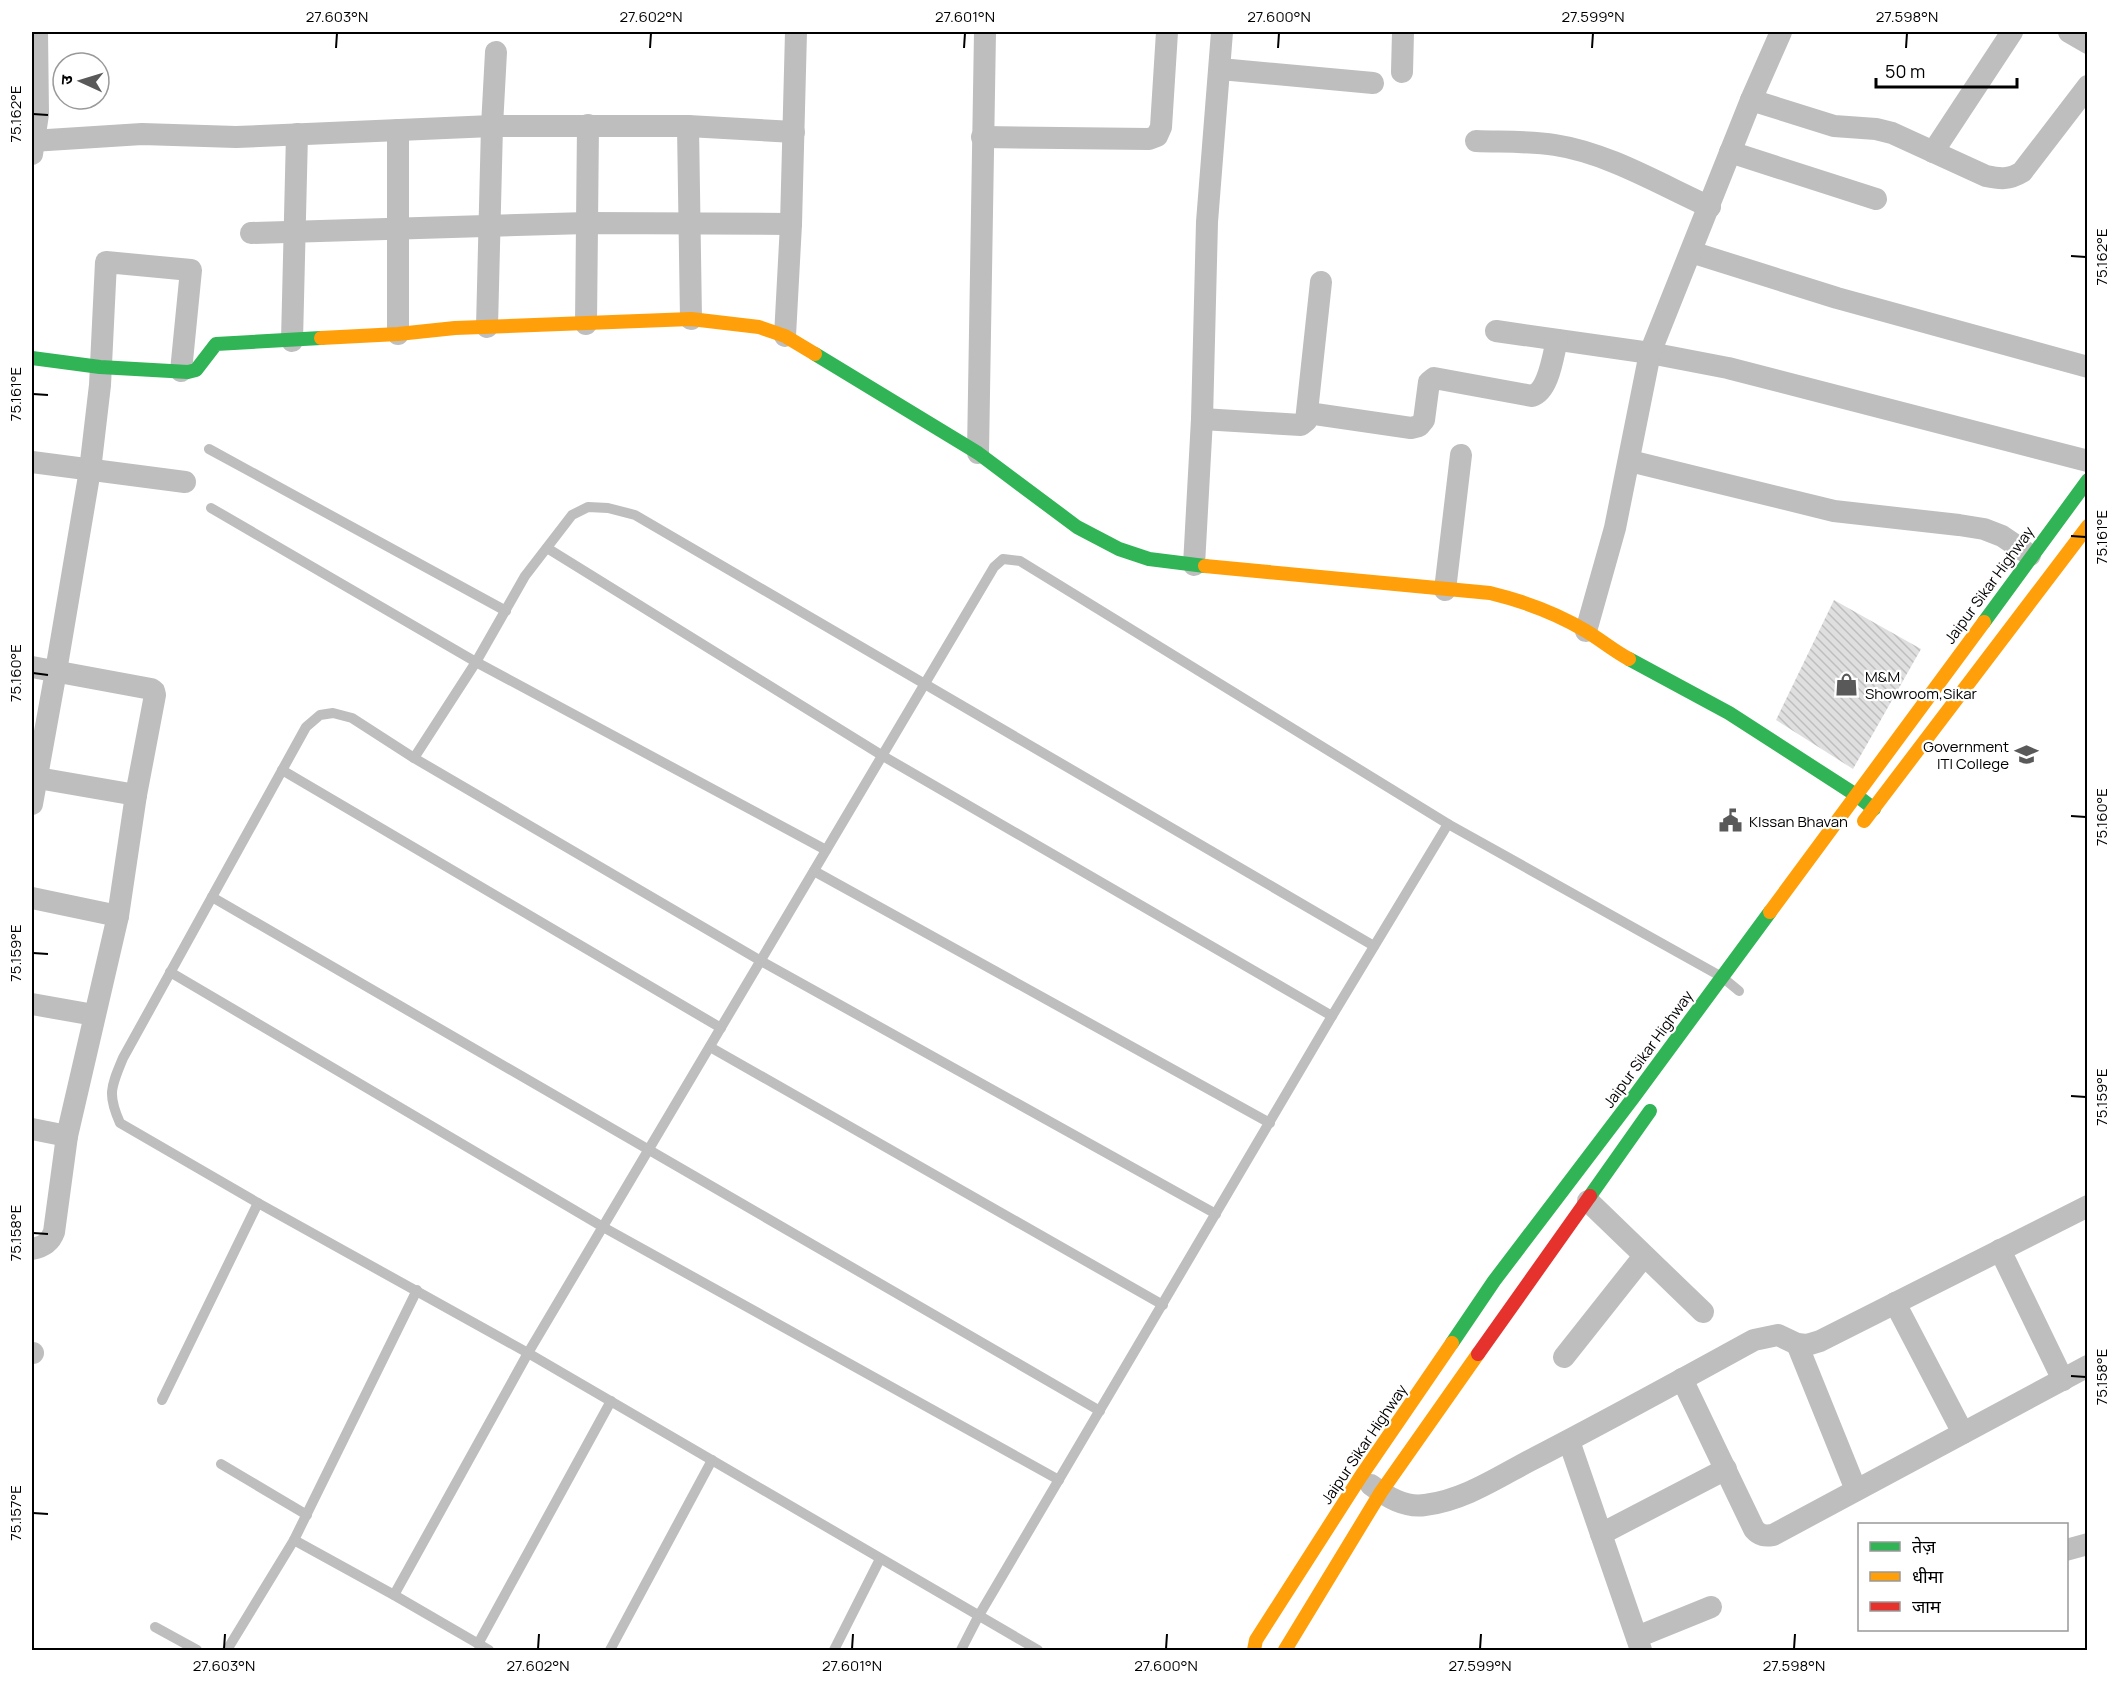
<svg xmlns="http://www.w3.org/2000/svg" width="2119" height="1682" viewBox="0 0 2119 1682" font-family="Manrope,'Noto Sans Devanagari',sans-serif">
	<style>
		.building { fill: url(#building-back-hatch) }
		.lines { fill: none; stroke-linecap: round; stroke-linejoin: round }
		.lane { stroke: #bebebe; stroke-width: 10 }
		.street { stroke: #bebebe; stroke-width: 22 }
		.fast { stroke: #30b455; stroke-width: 14 }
		.slow { stroke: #ff9f0a; stroke-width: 14 }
		.jam { stroke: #e5322d; stroke-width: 14 }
		.ticks { fill: none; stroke: #000; stroke-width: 2 }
		.labels { text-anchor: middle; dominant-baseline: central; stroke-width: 4.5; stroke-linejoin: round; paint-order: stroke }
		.street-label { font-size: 15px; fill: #000; stroke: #fff }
		.poi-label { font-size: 15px; fill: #000; stroke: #fff; text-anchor: start }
		.neatline { fill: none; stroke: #000; stroke-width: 2 }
		.ticks-label { font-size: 15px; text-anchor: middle; fill: #000 }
	</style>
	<defs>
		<pattern id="building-back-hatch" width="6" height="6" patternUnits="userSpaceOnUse" patternTransform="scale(1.5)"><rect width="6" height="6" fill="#dfdfdf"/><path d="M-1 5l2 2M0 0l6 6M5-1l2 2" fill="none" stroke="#bebebe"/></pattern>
	</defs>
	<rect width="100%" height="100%" fill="#fff"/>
	<polygon class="building" points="1834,600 1921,649 1853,769 1776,720"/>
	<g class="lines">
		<g class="lane">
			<polyline points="209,449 506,611"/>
			<polyline points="211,508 476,662 826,850"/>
			<polyline points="547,548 883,756 1332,1016"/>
			<polyline points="414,758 476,662 525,576 572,515 588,507 608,508 635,515 1374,946"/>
			<polyline points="282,770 721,1028"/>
			<polyline points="814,871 1270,1123"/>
			<polyline points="212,897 1100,1411"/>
			<polyline points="170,972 603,1227 1059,1480"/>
			<polyline points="710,1047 1163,1305"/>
			<polyline points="162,1400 258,1203"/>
			<polyline points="221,1464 307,1515"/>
			<polyline points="294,1540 394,1595 489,1650"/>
			<polyline points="394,1595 528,1353 994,567 1003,559 1020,561 1448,824 1722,977 1739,991"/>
			<polyline points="155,1627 197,1650"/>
			<polyline points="478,1644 611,1401"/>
			<polyline points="227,1650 294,1540 417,1290"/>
			<polyline points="610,1650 712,1460"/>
			<polyline points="834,1650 880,1559"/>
			<polyline points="961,1650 978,1617 1332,1016 1448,824"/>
			<path d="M1038 1650 528 1353 258 1203 120 1123C107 1094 111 1087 123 1058L306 727 320 715 333 713 352 718 414 758 761 961 1216 1214"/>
		</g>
		<g class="street">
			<polyline points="2069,32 2088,43"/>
			<polyline points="1220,69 1373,83"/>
			<polyline points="1402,72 1403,32"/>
			<path d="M1751 100 1834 126 1876 129 1892 133 1986 176C2000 179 2009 180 2022 172L2088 86"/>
			<polyline points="688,126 794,132"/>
			<polyline points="398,130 398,334"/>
			<polyline points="982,137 1149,139 1157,136 1161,127 1167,32"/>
			<polyline points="32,141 142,134 236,137 492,126 688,126 691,319"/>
			<path d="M1476 141C1502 142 1530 141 1555 145 1608 153 1661 185 1710 207"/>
			<polyline points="1730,152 1876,199"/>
			<polyline points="1933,152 2012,32"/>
			<polyline points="32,154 38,114 37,32"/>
			<polyline points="251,233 587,223 791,224"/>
			<polyline points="1691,252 1837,298 2088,367"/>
			<polyline points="586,324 588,125"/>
			<polyline points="487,327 492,126 496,52"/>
			<polyline points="1496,331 1650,353 1728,368 2088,461"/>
			<polyline points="785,336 791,224 796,32"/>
			<polyline points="292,341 297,134"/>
			<path d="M1308 413 1411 428 1419 426 1424 420 1429 382 1434 378 1532 396C1549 391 1553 355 1557 340"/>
			<polyline points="1202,419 1301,425 1306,421 1321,282"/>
			<polyline points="978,453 985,32"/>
			<polyline points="1630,461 1834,511 1959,525 1984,529 2002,536 2030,555"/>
			<polyline points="32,462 185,482"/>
			<polyline points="1194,565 1202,419 1207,222 1222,32"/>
			<polyline points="1445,590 1461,455"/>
			<polyline points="1586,631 1615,528 1650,353 1751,100 1781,32"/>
			<path d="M32 667 151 689 154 691 155 695 136 795 118 916 67 1136 54 1232C50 1243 43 1247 32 1249"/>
			<polyline points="32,777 136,795"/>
			<polyline points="32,804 56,671 90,470 100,385 106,262 191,270 181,371"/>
			<polyline points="32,898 118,916"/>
			<polyline points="32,1004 94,1015"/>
			<polyline points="32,1129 67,1136"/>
			<polyline points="1588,1201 1703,1312"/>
			<polyline points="2000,1250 2063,1380"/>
			<polyline points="1895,1303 1963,1433"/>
			<polyline points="1797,1344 1856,1490"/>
			<polyline points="32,1353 33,1353"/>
			<polyline points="1564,1357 1644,1256"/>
			<path d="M1682 1379 1754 1529C1760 1536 1765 1536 1773 1535L2088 1366"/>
			<polyline points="1569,1441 1641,1650"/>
			<path d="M1371 1485C1387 1497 1405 1508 1425 1505 1462 1501 1497 1478 1529 1461 1605 1422 1679 1381 1754 1340L1778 1335 1797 1344 1807 1345 1820 1341 2088 1206"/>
			<polyline points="1601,1534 1726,1469"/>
			<polyline points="2066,1550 2088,1544"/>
			<polyline points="1637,1637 1711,1607"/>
		</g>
		<g class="fast">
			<polyline points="815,354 978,453 1077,527 1119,549 1149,559 1205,566"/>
			<polyline points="32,358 100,367 188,372 196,370 216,344 321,338"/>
			<polyline points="1984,622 2088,480"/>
			<polyline points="1629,659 1729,713 1856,795 1874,809"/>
			<polyline points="1590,1196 1650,1111"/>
			<polyline points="1452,1343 1494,1281 1633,1098 1770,912"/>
		</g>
		<g class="slow">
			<polyline points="321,338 398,334 455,328 691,319 759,327 785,336 815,354"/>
			<path d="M1205 566 1490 593C1523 601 1556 613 1586 631 1601 640 1614 651 1629 659"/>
			<polyline points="1864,821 2088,526"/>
			<polyline points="1770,912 1984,622"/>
			<polyline points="1254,1650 1256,1640 1361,1476 1452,1343"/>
			<polyline points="1285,1650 1381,1492 1478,1354"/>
		</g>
		<polyline class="jam" points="1478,1354 1590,1196"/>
	</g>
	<path class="ticks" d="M336 48 337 33M650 48 651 33M964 48 965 33M1278 48 1279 33M1592 48 1593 33M1906 48 1907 33M33 114 48 115M2071 256 2086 257M33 394 48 395M2071 536 2086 537M33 673 48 675M2071 816 2086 817M33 953 48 954M2071 1096 2086 1097M33 1233 48 1234M2071 1376 2086 1377M33 1513 48 1514M224 1649 225 1634M538 1649 539 1634M852 1649 853 1634M1166 1649 1167 1634M1480 1649 1481 1634M1794 1649 1795 1634"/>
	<defs>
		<symbol id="shop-bare" viewBox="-9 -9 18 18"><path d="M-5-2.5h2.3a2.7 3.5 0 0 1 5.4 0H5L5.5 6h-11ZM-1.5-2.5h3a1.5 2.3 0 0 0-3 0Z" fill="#595959" stroke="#fff" stroke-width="2.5" paint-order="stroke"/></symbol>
		<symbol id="university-bare" viewBox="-9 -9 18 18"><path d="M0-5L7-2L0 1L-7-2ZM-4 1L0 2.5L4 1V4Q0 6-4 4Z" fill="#595959" stroke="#fff" stroke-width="2.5" paint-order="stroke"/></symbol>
		<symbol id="civic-bare" viewBox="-9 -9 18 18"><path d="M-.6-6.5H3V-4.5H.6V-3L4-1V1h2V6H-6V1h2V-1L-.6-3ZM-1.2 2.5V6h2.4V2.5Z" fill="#595959" stroke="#fff" stroke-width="2.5" paint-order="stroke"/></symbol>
	</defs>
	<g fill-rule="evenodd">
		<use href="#shop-bare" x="1830" y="668" width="33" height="33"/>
		<use href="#university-bare" x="2010" y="738" width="33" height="33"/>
		<use href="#civic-bare" x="1714" y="804" width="33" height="33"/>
	</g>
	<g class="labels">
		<g class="street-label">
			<text transform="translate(1989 585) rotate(-54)">Jaipur Sikar Highway</text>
			<text transform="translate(1648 1049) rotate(-54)">Jaipur Sikar Highway</text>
			<text transform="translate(1364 1444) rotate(-56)">Jaipur Sikar Highway</text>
		</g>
		<g class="poi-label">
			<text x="1865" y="676">M&amp;M<tspan x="1865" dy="17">Showroom,Sikar</tspan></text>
			<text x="2009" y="746" text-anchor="end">Government<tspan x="2009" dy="17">ITI College</tspan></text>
			<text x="1749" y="821">KIssan Bhavan</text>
		</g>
	</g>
	<rect width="2119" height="1682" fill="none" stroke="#ffffff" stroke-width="66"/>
	<rect x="1858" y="1523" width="210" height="108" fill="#ffffff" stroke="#999999" stroke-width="1.5"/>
	<rect x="1870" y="1542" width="30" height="9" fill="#30b455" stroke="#999999" stroke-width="1.5"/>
	<text x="1912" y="1553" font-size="18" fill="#000000">तेज़</text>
	<rect x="1870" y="1572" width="30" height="9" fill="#ff9f0a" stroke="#999999" stroke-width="1.5"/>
	<text x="1912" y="1583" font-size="18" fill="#000000">धीमा</text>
	<rect x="1870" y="1602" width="30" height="9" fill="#e5322d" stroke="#999999" stroke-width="1.5"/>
	<text x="1912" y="1613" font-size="18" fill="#000000">जाम</text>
	<g transform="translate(81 81) rotate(274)"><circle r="28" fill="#ffffff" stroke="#999999" stroke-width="1.5"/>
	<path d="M0-4.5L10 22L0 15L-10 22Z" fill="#595959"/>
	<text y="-9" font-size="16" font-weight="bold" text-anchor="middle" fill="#000000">उ</text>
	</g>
	<path d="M1876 78v9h141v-9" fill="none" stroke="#000000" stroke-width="3"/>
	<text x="1885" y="78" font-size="18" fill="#000000" stroke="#ffffff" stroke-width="4.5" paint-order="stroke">50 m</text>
	<rect x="33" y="33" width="2053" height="1616" class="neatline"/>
	<g class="ticks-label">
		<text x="337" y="22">27.603°N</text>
		<text x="651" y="22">27.602°N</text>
		<text x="965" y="22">27.601°N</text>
		<text x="1279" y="22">27.600°N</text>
		<text x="1593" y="22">27.599°N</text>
		<text x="1907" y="22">27.598°N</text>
		<text transform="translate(16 114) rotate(-90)" y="5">75.162°E</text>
		<text transform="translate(2102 257) rotate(-90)" y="5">75.162°E</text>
		<text transform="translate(16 394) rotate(-90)" y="5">75.161°E</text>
		<text transform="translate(2102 537) rotate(-90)" y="5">75.161°E</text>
		<text transform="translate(16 673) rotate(-90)" y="5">75.160°E</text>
		<text transform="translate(2102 817) rotate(-90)" y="5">75.160°E</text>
		<text transform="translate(16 953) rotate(-90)" y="5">75.159°E</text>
		<text transform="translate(2102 1097) rotate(-90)" y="5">75.159°E</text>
		<text transform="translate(16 1233) rotate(-90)" y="5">75.158°E</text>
		<text transform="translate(2102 1377) rotate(-90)" y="5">75.158°E</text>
		<text transform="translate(16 1513) rotate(-90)" y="5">75.157°E</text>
		<text x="224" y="1671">27.603°N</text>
		<text x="538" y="1671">27.602°N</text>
		<text x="852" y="1671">27.601°N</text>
		<text x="1166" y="1671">27.600°N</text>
		<text x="1480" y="1671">27.599°N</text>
		<text x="1794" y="1671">27.598°N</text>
	</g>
</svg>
